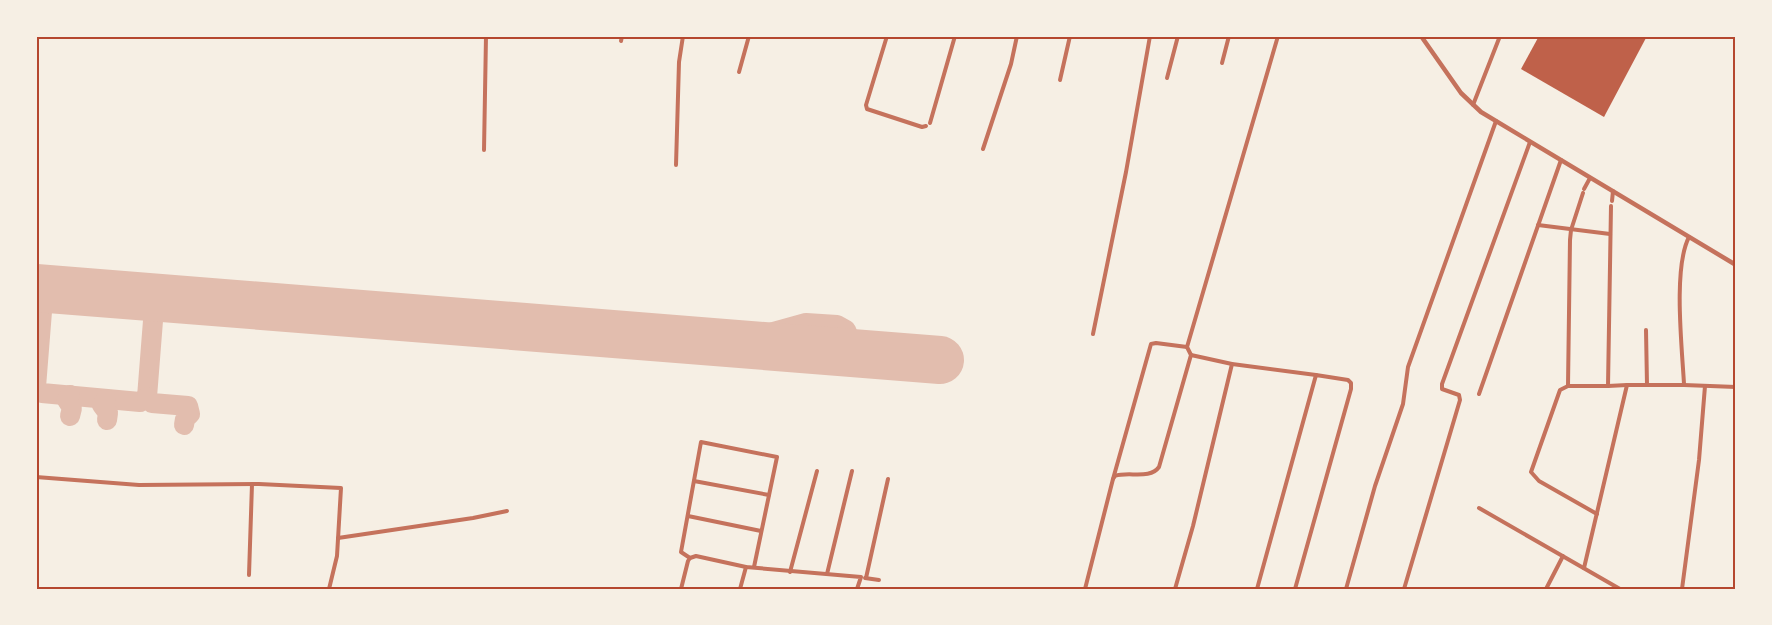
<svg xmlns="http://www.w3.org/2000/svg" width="1772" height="625" viewBox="0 0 1772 625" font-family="'Public Sans',sans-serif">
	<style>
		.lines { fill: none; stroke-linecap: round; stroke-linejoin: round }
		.taxiway { stroke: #e2bdae; stroke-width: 20 }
		.runway { stroke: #e2bdae; stroke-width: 48 }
		.building { fill: #bf614a }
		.minor { stroke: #c5725c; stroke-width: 4 }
		.tertiary { stroke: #c5725c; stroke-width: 4.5 }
		.neatline { fill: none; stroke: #b5482f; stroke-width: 2 }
	</style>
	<rect width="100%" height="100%" fill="#f6efe4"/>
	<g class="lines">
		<g class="taxiway">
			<polyline points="36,289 43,299 36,387"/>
			<polyline points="723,343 759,336 806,323 837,325 846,330 848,335 848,353"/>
			<polyline points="36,388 42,393 140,402 147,397 154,308 148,297"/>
			<polyline points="70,395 67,400 72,408 70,416"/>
			<polyline points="147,397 152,403 188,406 190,414 185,419 184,425"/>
			<polyline points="106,399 102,405 108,413 107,420"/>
		</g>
		<polyline class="runway" points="36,288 940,360"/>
	</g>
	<polygon class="building" points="1539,36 1647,36 1604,117 1521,69"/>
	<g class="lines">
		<g class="minor">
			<polyline points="887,36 866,105 867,109 922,127 926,126"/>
			<polyline points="621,41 622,36"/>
			<polyline points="1222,63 1229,36"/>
			<polyline points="739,72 749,36"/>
			<polyline points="1167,78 1178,36"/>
			<polyline points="1060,80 1070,36"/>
			<polyline points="1473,105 1500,36"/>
			<polyline points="930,123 955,36"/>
			<polyline points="983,149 1011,64 1017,36"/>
			<polyline points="484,150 486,36"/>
			<polyline points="676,165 679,62 683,36"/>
			<polyline points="1584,189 1590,178"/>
			<polyline points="1612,201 1613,191"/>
			<polyline points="1538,225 1610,234"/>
			<polyline points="1646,330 1647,385"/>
			<polyline points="1093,334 1126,172 1150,36"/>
			<polyline points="1191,355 1232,364 1316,375"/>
			<path d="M1684 384C1682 347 1673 268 1689 237"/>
			<polyline points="1568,386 1570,240 1571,230 1583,193"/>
			<polyline points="1608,386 1627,385"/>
			<polyline points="1479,394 1561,160"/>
			<polyline points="36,477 139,485 259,484 341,488 337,556 329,589"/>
			<path d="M1113 479 1115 476C1128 471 1150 480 1159 467L1191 355 1187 347 1278 36"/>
			<polyline points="694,481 769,495"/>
			<polyline points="1479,508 1620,589"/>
			<polyline points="1597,514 1539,481 1531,472 1560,390 1568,386 1608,386 1611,206"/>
			<polyline points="688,516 761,531"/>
			<polyline points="338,538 473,518 507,511"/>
			<polyline points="690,558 681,552 701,442 777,457 754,567"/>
			<polyline points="1584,568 1627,385 1684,385 1736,387"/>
			<polyline points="790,572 817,471"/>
			<polyline points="827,574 852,471"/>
			<polyline points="249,575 252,484"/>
			<polyline points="865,578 879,580"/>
			<polyline points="866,578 888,479"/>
			<polyline points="681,589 688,561 690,558 696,556 746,567 861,577 857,589"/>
			<polyline points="740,589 746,567"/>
			<polyline points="1085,589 1113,479 1151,344 1156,343 1187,347"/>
			<polyline points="1175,589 1193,526 1232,364"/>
			<polyline points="1257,589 1316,375 1348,380 1351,383 1351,389 1295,589"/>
			<polyline points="1346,589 1375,486 1403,404 1408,367 1496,121"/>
			<polyline points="1404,589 1460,400 1459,395 1442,389 1442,384 1530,142"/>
			<polyline points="1546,589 1563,556"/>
			<polyline points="1682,589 1699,460 1705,386"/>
		</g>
		<polyline class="tertiary" points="1421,36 1461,93 1481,112 1736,265"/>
	</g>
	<rect width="1772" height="625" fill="none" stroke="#f6efe4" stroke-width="75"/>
	<rect x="38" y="38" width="1696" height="550" class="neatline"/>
</svg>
